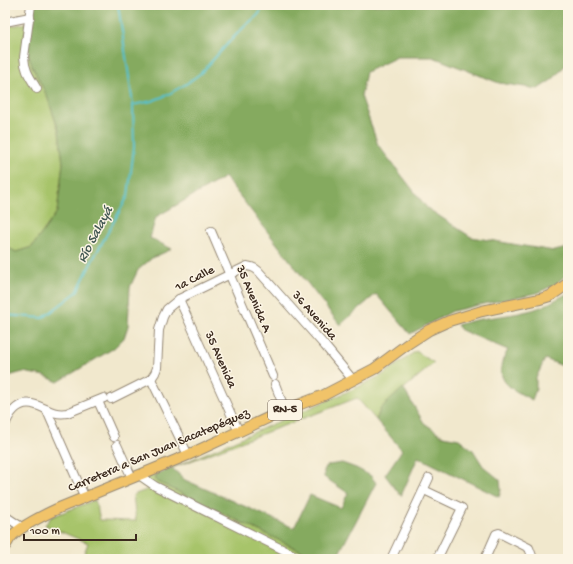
<svg xmlns="http://www.w3.org/2000/svg" width="573" height="564" viewBox="0 0 573 564" font-family="'Gochi Hand',sans-serif">
	<style>
		.green { fill: #a7c46b; stroke: #717744 }
		.forest { fill: #85aa5f; stroke: #606a3e }
		.lines { fill: none; stroke-linecap: round; stroke-linejoin: round }
		.stream { stroke: #54c1cc; stroke-width: 2 }
		.minor-casing { stroke: #968976; stroke-width: 10 }
		.major-casing { stroke: #968976; stroke-width: 12 }
		.minor { stroke: #fff; stroke-width: 8 }
		.major { stroke: #f1c369; stroke-width: 10 }
		.labels { text-anchor: middle; dominant-baseline: central; stroke-width: 3; stroke-linejoin: round; paint-order: stroke }
		.shield { fill: #fcf5e5; stroke: #75675a; stroke-width: 1 }
		.shield-label { font-size: 12px; font-weight: bold; fill: #3b2a1e }
		.street-label { font-size: 13px; fill: #3b2a1e; stroke: #fcf5e5 }
		.water-label { font-size: 14px; font-style: italic; fill: #425752; stroke: #fcf5e5 }
	</style>
	<rect width="100%" height="100%" fill="#fcf5e5"/>
	<filter id="ink" filterUnits="userSpaceOnUse"><feTurbulence type="fractalNoise" baseFrequency=".025" numOctaves="2"/><feDisplacementMap in="SourceGraphic" scale="8" xChannelSelector="R" yChannelSelector="G"/><feConvolveMatrix kernelMatrix="1 2 1 2 8 2 1 2 1" color-interpolation-filters="sRGB"/></filter>
	<filter id="wash" filterUnits="userSpaceOnUse"><feTurbulence type="fractalNoise" baseFrequency=".012" numOctaves="4" result="noise"/><feDisplacementMap in="SourceGraphic" scale="16" xChannelSelector="R" yChannelSelector="G"/><feGaussianBlur stdDeviation="0.9" result="paint"/><feColorMatrix in="noise" values="0 0 0 0 0 0 0 0 0 0 0 0 0 0 0 0 0 1.4 0 .05"/><feComposite in="paint" operator="in"/></filter>
	<g filter="url(#wash)">
		<rect width="100%" height="100%" fill="#f1e8cd"/>
		<g class="green">
			<polygon points="28,23 32,66 47,96 59,131 63,163 57,212 32,247 16,252 5,246 5,27"/>
			<polygon points="416,351 434,363 381,408 376,420 357,398 172,468 358,387 384,374"/>
			<polygon points="158,473 154,479 160,483 312,556 311,559 82,559 88,543 45,525 51,517 95,500 100,520 136,521 133,495 149,489 135,482"/>
		</g>
		<g class="forest">
			<polygon points="30,5 568,5 568,62 553,79 538,89 499,83 433,57 397,57 366,72 361,96 378,145 427,208 471,237 554,251 568,248 568,273 556,284 537,293 483,304 453,311 410,334 376,294 340,325 225,177 156,217 150,238 172,249 152,258 138,270 130,287 128,326 124,338 114,348 58,382 45,376 23,372 5,377 5,246 16,252 32,247 57,212 63,163 59,131 47,96 32,66 24,39"/>
			<path d="M568 293V368L545 359 536 378V389L532 400C516 391 496 384 502 362 503 358 506 354 508 350L461 330 457 325C480 317 505 317 528 311 542 308 555 300 568 293Z"/>
			<polygon points="403,388 424,423 443,436 459,439 473,450 483,466 500,480 501,490 499,497 418,457 401,496 385,475 402,450 376,420 381,408"/>
			<polygon points="342,463 356,468 371,476 376,483 336,559 318,559 160,483 154,479 158,473 172,468 185,480 294,528 310,495 341,508 348,493 324,477 324,470 328,465"/>
		</g>
		<g class="lines">
			<g class="stream">
				<polyline points="133,105 152,101 167,95 186,84 201,73 230,41 245,26 258,15 265,5"/>
				<polyline points="5,315 43,318 77,292 92,261 128,196 134,147 133,105 128,70 118,5"/>
			</g>
		</g>
	</g>
	<g filter="url(#ink)">
		<g class="lines">
			<defs>
				<g id="minor">
					<path d="M31 5 24 57C25 72 30 77 37 89"/>
					<polyline points="5,22 30,17"/>
					<polyline points="211,231 273,376"/>
					<polyline points="179,299 239,432"/>
					<polyline points="151,379 188,455"/>
					<polyline points="275,384 285,410"/>
					<path d="M111 399 151 379 155 373 157 368 159 330 163 317 167 309 179 299 247 266C254 267 257 269 261 274L325 346 353 380"/>
					<polyline points="98,401 114,437"/>
					<polyline points="47,411 85,498"/>
					<path d="M5 425C10 412 20 399 36 405 48 409 53 415 67 413L104 398"/>
					<polyline points="117,445 132,478"/>
					<polyline points="139,475 155,486 199,508 302,559"/>
					<polyline points="424,490 462,508 437,559"/>
					<polyline points="5,516 23,528"/>
					<polyline points="391,559 429,478"/>
					<polyline points="485,559 496,534 499,533 529,548 532,556 531,559"/>
				</g>
				<path id="major" d="M5 546C7 544 8 541 10 538 19 527 46 514 59 508L188 455 285 410 324 395 374 369 409 343 429 330 449 321 482 311 540 299 550 296 559 290 568 283"/>
			</defs>
			<use href="#minor" class="minor-casing"/>
			<use href="#major" class="major-casing"/>
			<use href="#minor" class="minor"/>
			<use href="#major" class="major"/>
		</g>
	</g>
	<g class="labels">
		<rect class="shield" x="268" y="400" width="34" height="20" rx="3"/>
		<g class="shield-label">
			<text x="285" y="410">RN-5</text>
		</g>
		<g class="street-label">
			<text transform="translate(195 279) rotate(-27)">1a Calle</text>
			<text transform="translate(253 299) rotate(67)">35 Avenida A</text>
			<text transform="translate(314 316) rotate(49)">36 Avenida</text>
			<text transform="translate(220 360) rotate(66)">35 Avenida</text>
			<text transform="translate(159 451) rotate(-23)">Carretera a San Juan Sacatepéquez</text>
		</g>
		<g class="water-label">
			<text transform="translate(96 235) rotate(-62)">Río Salayá</text>
		</g>
	</g>
	<rect width="573" height="564" fill="none" stroke="#fcf5e5" stroke-width="20"/>
	<path d="M24 534v6h112v-6" fill="none" stroke="#3b2a1e" stroke-width="2"/>
	<text x="30" y="534" font-size="12" fill="#3b2a1e" stroke="#fcf5e5" stroke-width="3" paint-order="stroke">100 m</text>
</svg>
